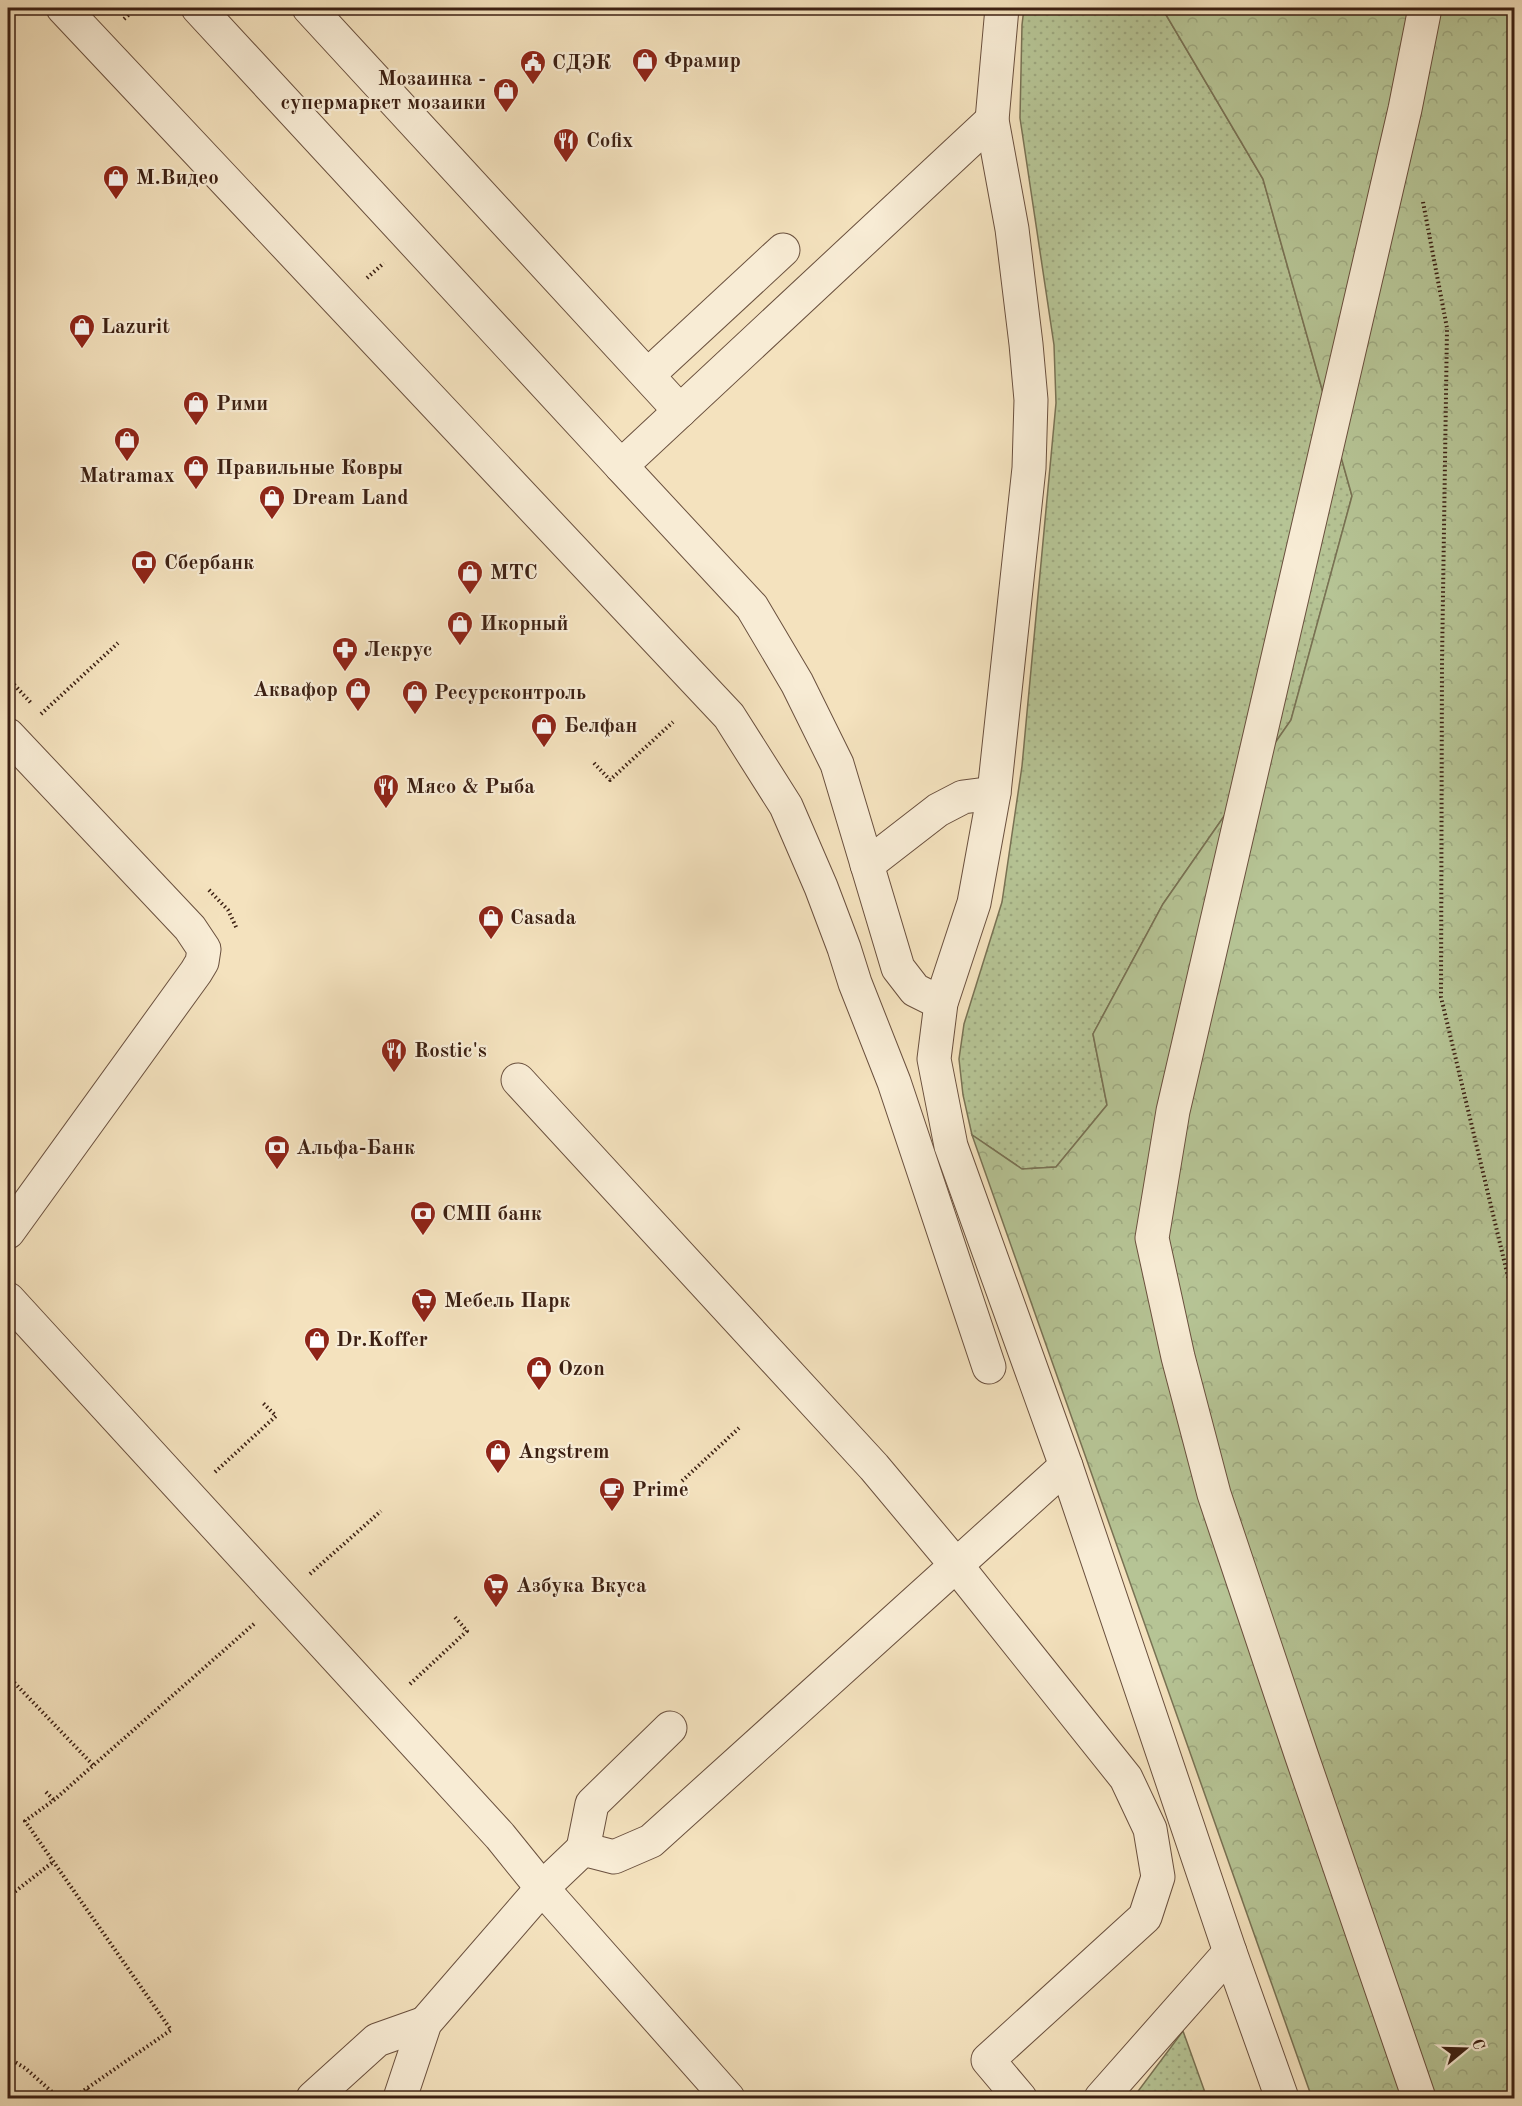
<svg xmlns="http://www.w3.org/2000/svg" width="1522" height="2106" viewBox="0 0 1522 2106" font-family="'Old Standard TT',serif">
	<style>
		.grass { fill: url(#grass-dots); stroke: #797254; stroke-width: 1.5 }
		.forest { fill: url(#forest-crowns); stroke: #797254; stroke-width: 1.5 }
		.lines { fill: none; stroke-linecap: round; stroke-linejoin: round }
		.minor-casing { stroke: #6a503e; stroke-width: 35 }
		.path { stroke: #3c2013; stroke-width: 4; stroke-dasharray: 1.5 3; stroke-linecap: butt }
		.minor { stroke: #f8ecd5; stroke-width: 33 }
		.labels { text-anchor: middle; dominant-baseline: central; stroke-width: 4.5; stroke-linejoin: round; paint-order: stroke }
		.poi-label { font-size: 21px; font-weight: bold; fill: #3c2013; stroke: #f8ecd5; text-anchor: start }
	</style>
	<defs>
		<pattern id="grass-dots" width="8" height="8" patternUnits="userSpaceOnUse" patternTransform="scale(1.5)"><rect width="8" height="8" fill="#b6c495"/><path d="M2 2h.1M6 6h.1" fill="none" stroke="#9da880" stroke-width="1.8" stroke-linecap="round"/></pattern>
		<pattern id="forest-crowns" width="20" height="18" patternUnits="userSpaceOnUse" patternTransform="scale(1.5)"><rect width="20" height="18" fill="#b6c495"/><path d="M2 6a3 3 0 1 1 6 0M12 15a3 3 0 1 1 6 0" fill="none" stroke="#9da880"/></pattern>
	</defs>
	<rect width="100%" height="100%" fill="#f4e2be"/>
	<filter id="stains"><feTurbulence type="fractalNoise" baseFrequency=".00333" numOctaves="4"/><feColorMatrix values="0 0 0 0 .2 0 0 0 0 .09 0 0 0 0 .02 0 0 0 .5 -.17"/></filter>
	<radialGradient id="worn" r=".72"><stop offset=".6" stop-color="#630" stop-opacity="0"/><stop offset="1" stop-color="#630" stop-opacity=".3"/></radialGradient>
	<g class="grass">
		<polygon points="1024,8 1162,8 1263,179 1352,496 1291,720 1163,904 1093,1034 1107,1105 1056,1167 1022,1169 972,1135 963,1095 959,1059 964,1024 1002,902 1022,766 1056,403 1054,345 1020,118 1022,25"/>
		<polygon points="1183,2031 1207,2098 1133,2098"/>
	</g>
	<polygon class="forest" points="1162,8 1514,8 1514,2098 1312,2098 972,1135 1022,1169 1056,1167 1107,1105 1093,1034 1163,904 1291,720 1352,496 1263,179"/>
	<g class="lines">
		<defs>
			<g id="minor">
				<polyline points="63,8 729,716 786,806 821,887 844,948 855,983 894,1082 989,1367"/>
				<polyline points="198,8 621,466"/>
				<polyline points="309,8 680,411"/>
				<polyline points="1002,8 992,120 1012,229 1026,344 1031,400 1029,468 994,793 974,903 941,1003 934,1059 951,1146 1066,1466 1230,1952 1282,2098"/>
				<polyline points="648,375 783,250"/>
				<polyline points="8,735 190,928 204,949 202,962 196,972 8,1232"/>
				<polyline points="867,865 938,810 963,797 994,793"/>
				<polyline points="941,1003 915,990 898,968 837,764 797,683 752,607 621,466 992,120"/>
				<polyline points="518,1080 874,1467 956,1565 1126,1778 1150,1829 1158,1877 1145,1917 988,2060 1020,2098"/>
				<polyline points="8,1299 500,1836 542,1888 728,2098"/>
				<polyline points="583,1849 592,1804 670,1728"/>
				<polyline points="313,2098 377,2040 425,2023"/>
				<polyline points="400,2098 425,2023 542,1888 583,1849 614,1857 651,1841 1066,1466"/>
				<polyline points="1101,2098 1230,1952"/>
				<polyline points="1419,2098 1301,1754 1214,1494 1178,1357 1152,1238 1173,1111 1405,109 1425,8"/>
			</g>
		</defs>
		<use href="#minor" class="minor-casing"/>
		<g class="path">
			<polyline points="124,19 136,8"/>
			<polyline points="1423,202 1447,328 1442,662 1441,997 1514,1302"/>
			<polyline points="367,278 384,263"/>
			<polyline points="8,678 32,704"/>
			<polyline points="41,714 118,643"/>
			<polyline points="594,763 610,780 673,722"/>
			<polyline points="209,890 228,910 237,929"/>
			<polyline points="215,1472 276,1416 262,1402"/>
			<polyline points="682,1481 739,1428"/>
			<polyline points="310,1574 381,1511"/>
			<polyline points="8,1676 93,1765"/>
			<polyline points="410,1684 467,1631 454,1616"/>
			<polyline points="46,1792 54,1800"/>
			<polyline points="8,1897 53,1862"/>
			<polyline points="8,2058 25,2068 59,2098"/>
			<polyline points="87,2089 96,2098"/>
			<polyline points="73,2098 171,2030 25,1821 54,1800 255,1623"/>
		</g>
		<use href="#minor" class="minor"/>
	</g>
	<defs>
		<symbol id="shop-pin" viewBox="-11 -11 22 30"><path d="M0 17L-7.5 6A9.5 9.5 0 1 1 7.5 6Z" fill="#8f2418" stroke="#f8ecd5"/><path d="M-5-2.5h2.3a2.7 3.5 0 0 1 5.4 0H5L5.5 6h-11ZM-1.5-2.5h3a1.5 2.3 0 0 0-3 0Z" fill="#fff"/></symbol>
		<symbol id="civic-pin" viewBox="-11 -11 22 30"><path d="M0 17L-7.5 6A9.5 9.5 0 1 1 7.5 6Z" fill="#8f2418" stroke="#f8ecd5"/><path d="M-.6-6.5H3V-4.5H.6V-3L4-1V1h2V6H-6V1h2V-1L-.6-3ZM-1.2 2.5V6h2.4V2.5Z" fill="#fff"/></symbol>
		<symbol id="restaurant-pin" viewBox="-11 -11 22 30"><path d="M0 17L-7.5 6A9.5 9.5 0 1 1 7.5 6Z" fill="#8f2418" stroke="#f8ecd5"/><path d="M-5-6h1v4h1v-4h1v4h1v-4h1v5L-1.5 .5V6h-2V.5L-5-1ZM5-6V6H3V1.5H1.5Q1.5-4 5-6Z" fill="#fff"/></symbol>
		<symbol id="bank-pin" viewBox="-11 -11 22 30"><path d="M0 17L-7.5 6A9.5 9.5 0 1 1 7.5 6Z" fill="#8f2418" stroke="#f8ecd5"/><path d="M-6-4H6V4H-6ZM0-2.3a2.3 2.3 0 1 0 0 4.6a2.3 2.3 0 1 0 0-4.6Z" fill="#fff"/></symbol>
		<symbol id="pharmacy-pin" viewBox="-11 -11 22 30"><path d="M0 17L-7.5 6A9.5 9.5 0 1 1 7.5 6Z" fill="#8f2418" stroke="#f8ecd5"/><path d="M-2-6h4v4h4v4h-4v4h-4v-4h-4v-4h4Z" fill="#fff"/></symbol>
		<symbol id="supermarket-pin" viewBox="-11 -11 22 30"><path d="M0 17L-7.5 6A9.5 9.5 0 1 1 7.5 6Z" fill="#8f2418" stroke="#f8ecd5"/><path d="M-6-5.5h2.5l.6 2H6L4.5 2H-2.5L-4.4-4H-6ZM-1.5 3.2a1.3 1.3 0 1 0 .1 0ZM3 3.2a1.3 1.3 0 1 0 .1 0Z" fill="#fff"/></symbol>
		<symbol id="cafe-pin" viewBox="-11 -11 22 30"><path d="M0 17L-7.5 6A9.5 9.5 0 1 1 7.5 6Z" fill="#8f2418" stroke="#f8ecd5"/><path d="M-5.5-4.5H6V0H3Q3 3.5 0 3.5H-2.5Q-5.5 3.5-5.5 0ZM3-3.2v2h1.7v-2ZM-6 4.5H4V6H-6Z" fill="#fff"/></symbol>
	</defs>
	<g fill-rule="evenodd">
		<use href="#shop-pin" x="630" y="46" width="30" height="40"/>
		<use href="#civic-pin" x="518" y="48" width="30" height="40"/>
		<use href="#shop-pin" x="491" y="76" width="30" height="40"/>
		<use href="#restaurant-pin" x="551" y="126" width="30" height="40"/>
		<use href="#shop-pin" x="101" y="163" width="30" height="40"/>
		<use href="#shop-pin" x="67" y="312" width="30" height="40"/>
		<use href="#shop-pin" x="181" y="389" width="30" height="40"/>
		<use href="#shop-pin" x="112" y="425" width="30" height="40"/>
		<use href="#shop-pin" x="181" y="453" width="30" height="40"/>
		<use href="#shop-pin" x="257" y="483" width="30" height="40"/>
		<use href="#bank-pin" x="129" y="548" width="30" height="40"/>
		<use href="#shop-pin" x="455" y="558" width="30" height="40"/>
		<use href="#shop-pin" x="445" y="609" width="30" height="40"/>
		<use href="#pharmacy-pin" x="330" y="635" width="30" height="40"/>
		<use href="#shop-pin" x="343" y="675" width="30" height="40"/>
		<use href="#shop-pin" x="400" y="678" width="30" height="40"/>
		<use href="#shop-pin" x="529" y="711" width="30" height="40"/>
		<use href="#restaurant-pin" x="371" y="772" width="30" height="40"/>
		<use href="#shop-pin" x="476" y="903" width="30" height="40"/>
		<use href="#restaurant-pin" x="379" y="1036" width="30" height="40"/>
		<use href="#bank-pin" x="262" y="1133" width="30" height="40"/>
		<use href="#bank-pin" x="408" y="1199" width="30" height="40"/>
		<use href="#supermarket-pin" x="409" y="1286" width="30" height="40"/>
		<use href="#shop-pin" x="302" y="1325" width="30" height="40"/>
		<use href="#shop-pin" x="524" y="1354" width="30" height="40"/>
		<use href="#shop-pin" x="483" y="1437" width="30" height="40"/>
		<use href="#cafe-pin" x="597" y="1475" width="30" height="40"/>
		<use href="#supermarket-pin" x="481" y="1571" width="30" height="40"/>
	</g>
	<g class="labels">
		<g class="poi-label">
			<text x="664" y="61">Фрамир</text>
			<text x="552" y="63">СДЭК</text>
			<text x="486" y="79" text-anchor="end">Мозаинка -<tspan x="486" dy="24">супермаркет мозаики</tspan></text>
			<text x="586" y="141">Cofix</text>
			<text x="136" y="178">М.Видео</text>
			<text x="101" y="327">Lazurit</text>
			<text x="216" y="404">Рими</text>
			<text x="216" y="468">Правильные Ковры</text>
			<text x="127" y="476" text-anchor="middle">Matramax</text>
			<text x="292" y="498">Dream Land</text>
			<text x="164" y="563">Сбербанк</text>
			<text x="490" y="573">МТС</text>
			<text x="480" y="624">Икорный</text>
			<text x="364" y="650">Лекрус</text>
			<text x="338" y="690" text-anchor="end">Аквафор</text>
			<text x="434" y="693">Ресурсконтроль</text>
			<text x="564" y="726">Белфан</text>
			<text x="406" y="787">Мясо &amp; Рыба</text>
			<text x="510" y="918">Casada</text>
			<text x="414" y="1051">Rostic's</text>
			<text x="296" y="1148">Альфа-Банк</text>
			<text x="442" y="1214">СМП банк</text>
			<text x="444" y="1301">Мебель Парк</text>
			<text x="336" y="1340">Dr.Koffer</text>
			<text x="558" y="1369">Ozon</text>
			<text x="518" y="1452">Angstrem</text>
			<text x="632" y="1490">Prime</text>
			<text x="516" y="1586">Азбука Вкуса</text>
		</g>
	</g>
	<rect width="1522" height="2106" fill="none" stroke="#f4e2be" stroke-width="30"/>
	<rect x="9" y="9" width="1504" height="2088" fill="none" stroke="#3c2013" stroke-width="3"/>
	<rect x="15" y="15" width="1492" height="2076" fill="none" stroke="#3c2013" stroke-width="1.5"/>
	<g transform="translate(1465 2049) rotate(71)" stroke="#f8ecd5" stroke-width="4.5" paint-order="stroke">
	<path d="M0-4.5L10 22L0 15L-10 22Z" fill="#3c2013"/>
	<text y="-9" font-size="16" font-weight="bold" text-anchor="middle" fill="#3c2013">С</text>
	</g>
	<rect width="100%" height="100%" filter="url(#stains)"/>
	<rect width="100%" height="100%" fill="url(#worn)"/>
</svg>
